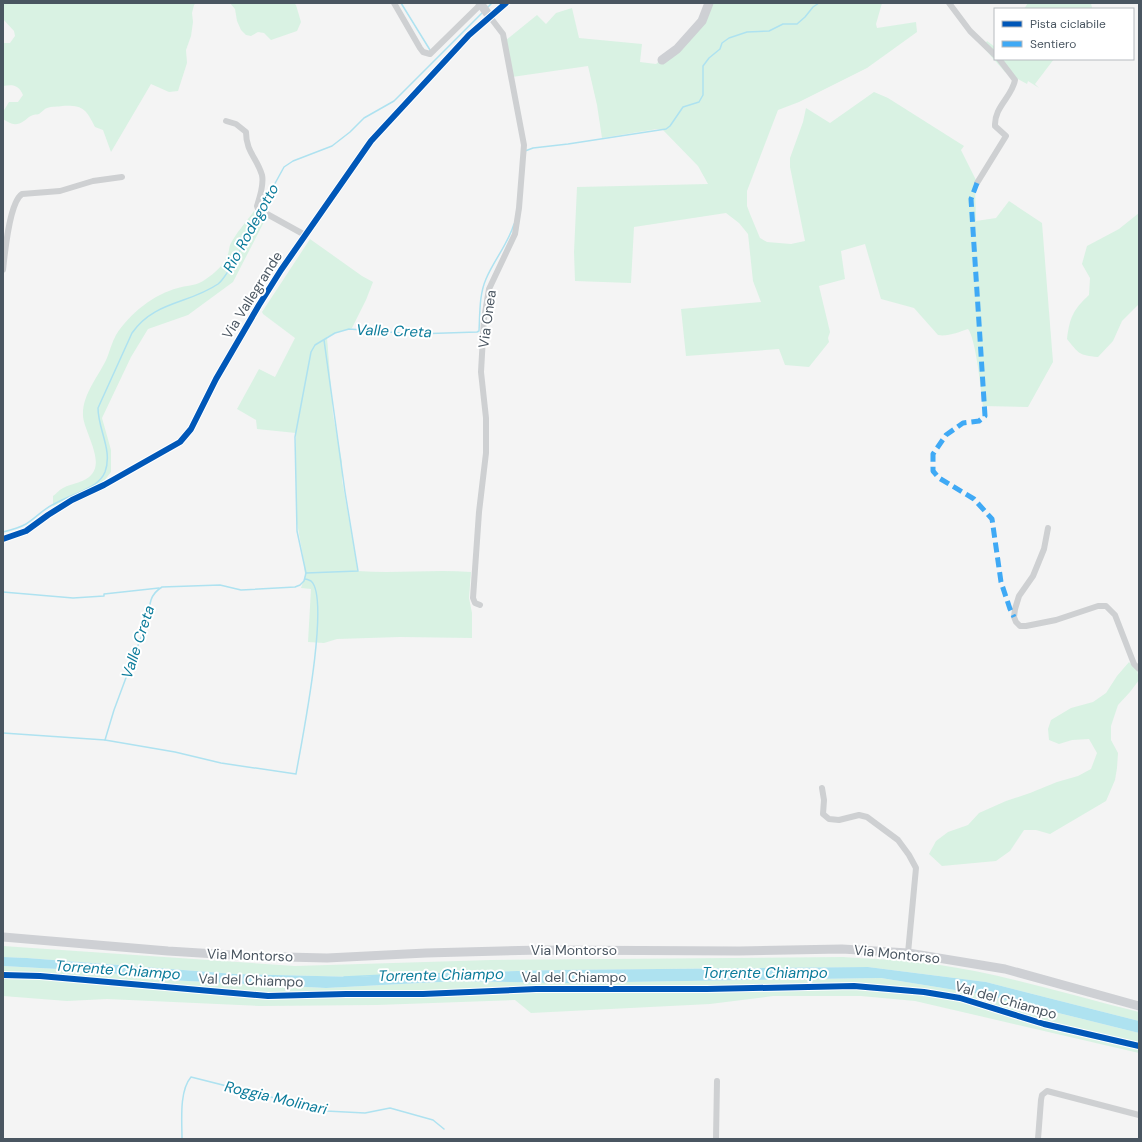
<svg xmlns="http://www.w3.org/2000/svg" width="1142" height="1142" viewBox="0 0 1142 1142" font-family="'DM Sans',sans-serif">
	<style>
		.green { fill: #d9f2e3 }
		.water { fill: #aee2f0 }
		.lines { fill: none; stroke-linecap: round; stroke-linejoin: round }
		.stream { stroke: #aee2f0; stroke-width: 1.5 }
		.street { stroke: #ced0d2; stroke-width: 6 }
		.secondary { stroke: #ced0d4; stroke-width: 9 }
		.quiet { stroke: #3fa9f5; stroke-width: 5; stroke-dasharray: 10 5; stroke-linecap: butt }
		.cycleway-casing { stroke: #fff; stroke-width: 8 }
		.cycleway { stroke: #0057b8; stroke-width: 6 }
		.labels { text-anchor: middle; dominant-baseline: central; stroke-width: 4; stroke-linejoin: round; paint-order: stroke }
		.street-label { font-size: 14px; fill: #4a5661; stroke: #fff }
		.water-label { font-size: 15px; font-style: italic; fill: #0c7c9b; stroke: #fff }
	</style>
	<rect width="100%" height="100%" fill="#f4f4f4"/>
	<g class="green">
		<path d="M3 3H196L194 5 192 13 193 22 191 36 186 50 187 63 178 91 169 92 151 84 111 152 103 130 95 127C86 109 83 105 62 106 58 107 52 106 47 108 44 109 42 112 39 114 36 115 37 114 33 115 27 117 24 123 17 124 12 125 8 122 3 119V112L9 102H18L23 95C19 85 13 84 3 86V43H10L15 36 14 31 3 19Z"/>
		<polygon points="230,3 294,3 296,5 301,22 297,31 271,40 264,33 258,32 251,36 246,35 241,30 237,21 235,9"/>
		<path d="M708 3H882L876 24 877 28 916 22 917 32 867 68 799 102 778 110 747 191V206L750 214 760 238 767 242 791 244 805 241 790 167V158L803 122 806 108 830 123 874 92 888 98 964 146 961 150 977 182 975 188 976 221 996 218 1009 201 1042 223 1053 362 1028 407 983 406C981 391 976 339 968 329 959 332 947 337 938 335L914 308 881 299 865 244 841 251 845 279 819 286 830 332 828 338 829 342 809 367 785 365 779 349 686 356 681 309 761 302 753 281 748 234 739 223 726 213 634 227 631 283 575 281 574 252 577 187 708 184 698 166 663 130 657 129 602 138 597 105 588 66 512 77 506 40 537 15 546 24 556 13 572 8 579 38 642 44 640 62 656 64 688 35Z"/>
		<polygon points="1028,3 1091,3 1092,8 1091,9 1024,9"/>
		<polygon points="987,41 995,47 995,59 1054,59 1035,84 1039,88 1028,81 1027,84 1005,72 983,47"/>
		<path d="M254 211 265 220 233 282 188 315 148 329 131 357 102 418 111 450V472L104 481 95 487 53 506V496C56 494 59 490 63 488 72 483 85 483 92 474 104 460 84 431 83 416 82 394 99 376 107 358 110 350 112 342 116 335 129 314 154 294 178 288 188 285 197 286 206 279 215 273 225 264 228 254 229 251 229 248 230 245 236 233 246 222 254 211Z"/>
		<path d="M1139 213V304L1122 321 1113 341 1098 357C1079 355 1079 354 1067 339 1070 317 1073 310 1089 295L1090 278 1082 264 1087 246 1119 229Z"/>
		<path d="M310 239 362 276 373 282 366 300 352 328 337 332 327 337 333 415 342 462V480L358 571C396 574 433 569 471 572L469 598 472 613V638L400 637 337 639 324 643 308 642 311 589 301 588 305 576 304 562 296 517V433L257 429 256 420 237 409 259 369 275 377 295 338 263 314 262 312Z"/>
		<polygon points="1129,662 1137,670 1139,680 1130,692 1118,705 1111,726 1111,740 1118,753 1117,768 1115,780 1106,801 1050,834 1036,830 1024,830 1010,851 996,861 942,866 929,854 936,841 948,832 968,825 979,813 1006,801 1030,793 1057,782 1078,776 1091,769 1097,753 1089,739 1072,740 1059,744 1049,740 1048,729 1051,720 1071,708 1093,702 1106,693 1117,676"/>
		<path d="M3 946 295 966 491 960 843 957C873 959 904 960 934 964 1003 974 1071 995 1139 1012V1021L986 982 868 967 555 970 397 974 359 977 235 974 27 958 3 957Z"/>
		<polygon points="3,966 94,971 168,980 326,988 458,981 563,983 881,978 986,995 1139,1033 1139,1053 915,1001 861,996 773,996 710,1004 531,1013 515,1000 377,1005 259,1006 107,999 67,1001 3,996"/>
	</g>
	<polygon class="water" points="3,957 27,958 235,974 359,977 397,974 555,970 868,967 986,982 1139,1021 1139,1033 986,995 881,978 563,983 458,981 326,988 168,980 94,971 3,966"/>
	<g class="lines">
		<g class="stream">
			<polyline points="401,3 430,50"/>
			<polyline points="488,7 492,3"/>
			<polyline points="525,151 533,148 568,144 666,129 670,126 683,107 699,102 703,95 703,66 709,58 720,49 722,43 729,38 747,32 769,31 783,24 797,24 805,17 813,7 819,3"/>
			<polyline points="261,209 284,167 293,161 332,146 350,132 364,118 394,101 482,13"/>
			<path d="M3 532C11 530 19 528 26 524 36 518 43 509 54 504 67 497 83 492 95 484 99 481 103 477 105 472 113 450 98 430 98 408L132 333C154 301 189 304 218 284 230 275 251 228 259 212"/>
			<polyline points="306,573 358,571 345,492 324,340"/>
			<polyline points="3,592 73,598 104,596 104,594 159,588"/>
			<path d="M3 733 105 740 175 752 221 763 296 774C301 745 331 598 311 581 309 580 307 579 305 579"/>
			<path d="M105 740 114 710 143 632 151 600C153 594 157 590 162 587L220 585 241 590 295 587 300 585 304 581 306 573 297 531 295 437 311 352 315 345 335 333 349 329 415 334 477 332 479 331C480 314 479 295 486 279 494 260 508 244 514 224"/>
			<polyline points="344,977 385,975"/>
			<path d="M182 1139C182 1121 179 1091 191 1077L326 1111 365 1113 390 1108 433 1120 444 1129"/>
		</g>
		<g class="street">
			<polyline points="394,3 420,48 423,52 430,54 481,4"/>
			<polyline points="949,3 970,31 995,55"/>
			<path d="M226 121 236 124 246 132C246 152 257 158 262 175 264 184 260 197 257 206L258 209 305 235"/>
			<path d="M977 183 1006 136 995 126C994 107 1012 97 1015 80L999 59"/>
			<path d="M3 270C5 253 9 203 22 194L60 191 93 181 122 177"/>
			<polyline points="1048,528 1044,549 1033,576 1019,596 1015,609 1014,617 1016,622 1020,626 1026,626 1056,620 1098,606 1106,606 1115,615 1134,664 1139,669"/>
			<polyline points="3,539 26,531 48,515 72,500 104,485 180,442 191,429 216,379 259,305 281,270 371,141 469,35 506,3"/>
			<polyline points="480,605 475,603 473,598 479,512 486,453 486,418 481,372 484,319 489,289 515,234 519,208 524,145 503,34 490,17"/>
			<polyline points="822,788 824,800 823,814 829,819 839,820 859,815 867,817 898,840 909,855 916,868 908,953"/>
			<polyline points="716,1139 717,1081"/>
			<polyline points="1038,1139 1041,1100 1042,1095 1047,1091 1139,1115"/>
		</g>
		<g class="secondary">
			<polyline points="480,3 490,17"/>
			<polyline points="662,60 677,49 702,21 709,3"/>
			<polyline points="3,937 168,951 248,956 327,958 426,953 541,950 739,951 842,949 908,953 1005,969 1139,1006"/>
		</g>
		<polyline class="quiet" points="977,183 971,199 985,416 979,421 963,423 946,435 933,454 933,471 939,478 974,499 992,519 1001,582 1010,609 1014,617"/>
		<defs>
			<g id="cycleway">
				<polyline points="3,539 26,531 48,515 72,500 104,485 180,442 191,429 216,379 259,305 281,270 371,141 469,35 506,3"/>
				<polyline points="3,975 40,976 268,996 346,994 423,994 536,989 707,989 854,986 924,992 960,998 1044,1024 1139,1046"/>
			</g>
		</defs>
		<use href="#cycleway" class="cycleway-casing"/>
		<use href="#cycleway" class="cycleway"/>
	</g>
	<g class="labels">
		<g class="street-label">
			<text transform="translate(252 295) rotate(-58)">Via Vallegrande</text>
			<text transform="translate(487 319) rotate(-82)">Via Onea</text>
			<text x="574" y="950">Via Montorso</text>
			<text transform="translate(897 954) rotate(6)">Via Montorso</text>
			<text transform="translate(250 955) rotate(2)">Via Montorso</text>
			<text x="574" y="977">Val del Chiampo</text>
			<text transform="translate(251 980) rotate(2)">Val del Chiampo</text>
			<text transform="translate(1006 1000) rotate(16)">Val del Chiampo</text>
		</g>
		<g class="water-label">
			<text transform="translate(251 228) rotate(-61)">Rio Rodegotto</text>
			<text transform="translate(394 331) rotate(2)">Valle Creta</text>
			<text transform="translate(138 642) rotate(-72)">Valle Creta</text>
			<text transform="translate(118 970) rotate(4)">Torrente Chiampo</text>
			<text x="765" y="973">Torrente Chiampo</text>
			<text transform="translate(441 975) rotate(-1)">Torrente Chiampo</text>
			<text transform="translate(276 1098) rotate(13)">Roggia Molinari</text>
		</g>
	</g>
	<rect width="1142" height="1142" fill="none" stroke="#4a5661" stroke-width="8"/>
	<rect x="994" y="8" width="140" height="52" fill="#ffffff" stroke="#b7bbc0"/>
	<rect x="1002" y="21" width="20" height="6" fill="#0057b8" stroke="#b7bbc0"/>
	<text x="1030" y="28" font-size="12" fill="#4a5661">Pista ciclabile</text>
	<rect x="1002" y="41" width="20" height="6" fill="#3fa9f5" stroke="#b7bbc0"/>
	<text x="1030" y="48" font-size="12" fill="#4a5661">Sentiero</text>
</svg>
